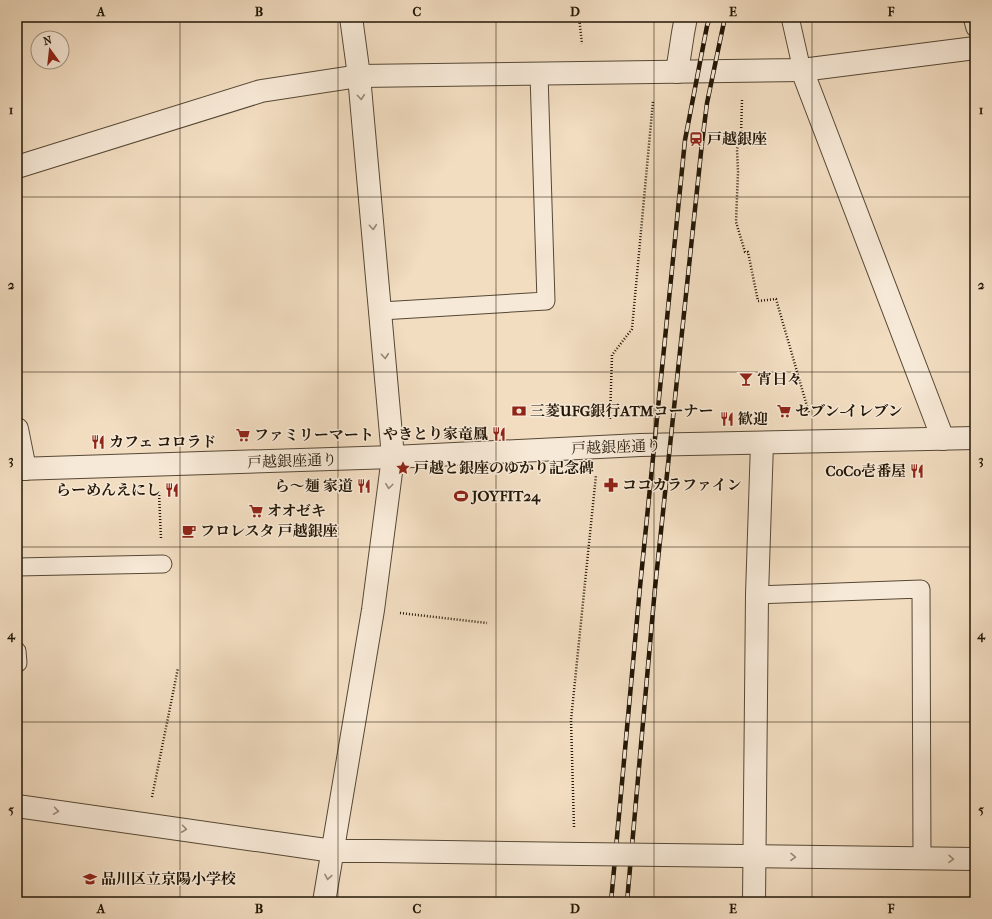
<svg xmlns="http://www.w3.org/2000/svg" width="992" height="919" viewBox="0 0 992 919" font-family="'IM FELL French Canon','Noto Serif JP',serif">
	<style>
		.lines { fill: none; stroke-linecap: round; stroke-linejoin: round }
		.service-casing { stroke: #564835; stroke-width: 19 }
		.minor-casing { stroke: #564835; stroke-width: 24 }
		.tertiary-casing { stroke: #564835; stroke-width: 24 }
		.path { stroke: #221606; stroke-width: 2.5; stroke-dasharray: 1 2; stroke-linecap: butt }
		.service { stroke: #f7e9d7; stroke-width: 17 }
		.minor { stroke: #f7e9d7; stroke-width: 22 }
		.tertiary { stroke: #f7e9d7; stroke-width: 22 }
		.rail-casing { stroke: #221606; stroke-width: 4.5 }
		.rail { stroke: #f7e9d7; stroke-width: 3; stroke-dasharray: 9; stroke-linecap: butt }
		.minor-bridge-casing { stroke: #564835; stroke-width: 24; stroke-linecap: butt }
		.minor-bridge { stroke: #f7e9d7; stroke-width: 22 }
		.oneway { stroke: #978a79 }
		.grid { fill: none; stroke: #221606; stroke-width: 1; stroke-opacity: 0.55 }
		.labels { text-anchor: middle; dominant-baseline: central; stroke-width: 3; stroke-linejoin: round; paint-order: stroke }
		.poi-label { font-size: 15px; font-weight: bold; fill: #221606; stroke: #f7e9d7; text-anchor: start }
		.street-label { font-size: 15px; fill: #221606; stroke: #f7e9d7 }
		.neatline { fill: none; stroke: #221606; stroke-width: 1.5 }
		.grid-label { font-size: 13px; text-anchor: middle; font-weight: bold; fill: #221606 }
	</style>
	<rect width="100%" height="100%" fill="#f2ddc1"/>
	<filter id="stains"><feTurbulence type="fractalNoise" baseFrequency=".005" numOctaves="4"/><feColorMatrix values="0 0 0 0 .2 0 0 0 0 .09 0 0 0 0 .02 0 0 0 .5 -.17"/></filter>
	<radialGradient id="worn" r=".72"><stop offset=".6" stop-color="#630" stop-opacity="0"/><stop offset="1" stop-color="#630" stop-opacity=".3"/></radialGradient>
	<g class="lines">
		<defs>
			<g id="service">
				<polyline points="790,17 802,70"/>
				<polyline points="972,17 975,28"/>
				<polyline points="381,311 546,301 539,74"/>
				<polyline points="17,567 163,564"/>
				<polyline points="757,595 921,589 922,859"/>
				<polyline points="17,651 18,663"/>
			</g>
			<g id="minor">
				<polyline points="802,70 943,439"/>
				<polyline points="677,72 683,33 686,17"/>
				<polyline points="17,167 261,91 359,76 802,70 975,48"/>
				<polyline points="17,429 25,469"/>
				<polyline points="17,806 333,851 380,851 582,854"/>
				<polyline points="664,855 975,859"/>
				<polyline points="324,902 373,610 393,457 359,76 351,17"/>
				<polyline points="754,902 757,595 762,443"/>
			</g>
			<polyline id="tertiary" points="17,469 393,457 640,445 975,438"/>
		</defs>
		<use href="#service" class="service-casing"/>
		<use href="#minor" class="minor-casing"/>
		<use href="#tertiary" class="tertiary-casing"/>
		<g class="path">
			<polyline points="579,17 582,44"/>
			<polyline points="742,100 741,135 737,149 738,172 736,222 745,252 748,252 758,301 776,299 809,413"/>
			<polyline points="610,419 612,355 632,329 653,101"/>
			<polyline points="159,492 161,539"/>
			<polyline points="400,613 487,623"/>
			<polyline points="152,797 178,668"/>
			<polyline points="574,827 571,720 596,475"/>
		</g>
		<use href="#service" class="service"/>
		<use href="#minor" class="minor"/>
		<use href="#tertiary" class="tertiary"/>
		<defs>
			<g id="rail">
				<polyline points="611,902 640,587 685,140 707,26 710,17"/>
				<polyline points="627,902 655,588 702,143 707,103 725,17"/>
			</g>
		</defs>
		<use href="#rail" class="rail-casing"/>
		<use href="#rail" class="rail"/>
		<defs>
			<polyline id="minor-bridge" points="582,854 664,855"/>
		</defs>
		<use href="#minor-bridge" class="minor-bridge-casing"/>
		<use href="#minor-bridge" class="minor-bridge"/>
	</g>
	<defs><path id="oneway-chevron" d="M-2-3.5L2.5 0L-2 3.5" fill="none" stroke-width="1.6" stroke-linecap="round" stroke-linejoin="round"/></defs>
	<g class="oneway">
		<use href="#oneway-chevron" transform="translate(361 97) rotate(85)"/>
		<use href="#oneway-chevron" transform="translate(373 227) rotate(85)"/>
		<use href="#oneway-chevron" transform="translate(385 356) rotate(85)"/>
		<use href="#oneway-chevron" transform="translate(389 486) rotate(97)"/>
		<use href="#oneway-chevron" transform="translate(56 811) rotate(8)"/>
		<use href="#oneway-chevron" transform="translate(184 829) rotate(8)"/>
		<use href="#oneway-chevron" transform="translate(793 857) rotate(1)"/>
		<use href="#oneway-chevron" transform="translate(951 859) rotate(1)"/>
		<use href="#oneway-chevron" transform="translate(328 877) rotate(100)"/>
	</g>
	<path class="grid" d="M180 17V902M338 17V902M496 17V902M654 17V902M812 17V902M17 197H975M17 372H975M17 547H975M17 722H975"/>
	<defs>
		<symbol id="station-bare" viewBox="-9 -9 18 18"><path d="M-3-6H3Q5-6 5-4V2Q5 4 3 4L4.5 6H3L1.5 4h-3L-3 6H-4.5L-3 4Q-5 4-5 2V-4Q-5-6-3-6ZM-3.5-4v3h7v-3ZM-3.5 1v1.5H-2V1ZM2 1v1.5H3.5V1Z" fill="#8f2418" stroke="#f7e9d7" stroke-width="2.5" paint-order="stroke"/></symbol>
		<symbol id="bar-bare" viewBox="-9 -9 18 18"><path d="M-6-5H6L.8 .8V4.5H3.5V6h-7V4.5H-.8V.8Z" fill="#8f2418" stroke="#f7e9d7" stroke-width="2.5" paint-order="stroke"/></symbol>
		<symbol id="bank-bare" viewBox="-9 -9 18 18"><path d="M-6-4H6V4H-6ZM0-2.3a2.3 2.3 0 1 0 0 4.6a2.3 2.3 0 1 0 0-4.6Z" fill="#8f2418" stroke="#f7e9d7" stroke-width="2.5" paint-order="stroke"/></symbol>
		<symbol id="supermarket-bare" viewBox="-9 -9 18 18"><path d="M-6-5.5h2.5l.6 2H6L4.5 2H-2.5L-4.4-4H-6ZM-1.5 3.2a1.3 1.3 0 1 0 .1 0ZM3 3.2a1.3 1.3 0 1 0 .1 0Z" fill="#8f2418" stroke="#f7e9d7" stroke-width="2.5" paint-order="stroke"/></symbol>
		<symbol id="restaurant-bare" viewBox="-9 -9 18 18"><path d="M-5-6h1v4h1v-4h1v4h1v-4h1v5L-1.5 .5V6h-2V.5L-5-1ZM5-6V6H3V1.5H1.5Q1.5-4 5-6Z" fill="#8f2418" stroke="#f7e9d7" stroke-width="2.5" paint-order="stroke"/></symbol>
		<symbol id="sight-bare" viewBox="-9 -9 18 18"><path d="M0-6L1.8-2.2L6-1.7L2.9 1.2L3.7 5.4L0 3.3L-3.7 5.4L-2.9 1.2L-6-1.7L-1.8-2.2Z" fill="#8f2418" stroke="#f7e9d7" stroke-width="2.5" paint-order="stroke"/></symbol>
		<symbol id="pharmacy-bare" viewBox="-9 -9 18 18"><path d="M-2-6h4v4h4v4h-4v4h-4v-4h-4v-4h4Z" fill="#8f2418" stroke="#f7e9d7" stroke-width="2.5" paint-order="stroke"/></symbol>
		<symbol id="stadium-bare" viewBox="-9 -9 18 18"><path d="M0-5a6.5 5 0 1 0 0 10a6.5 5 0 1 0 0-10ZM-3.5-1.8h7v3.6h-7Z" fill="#8f2418" stroke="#f7e9d7" stroke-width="2.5" paint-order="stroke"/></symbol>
		<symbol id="cafe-bare" viewBox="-9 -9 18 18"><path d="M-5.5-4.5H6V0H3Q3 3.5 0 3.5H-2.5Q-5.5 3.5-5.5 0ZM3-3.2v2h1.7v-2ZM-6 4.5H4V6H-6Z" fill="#8f2418" stroke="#f7e9d7" stroke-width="2.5" paint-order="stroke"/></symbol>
		<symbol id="school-bare" viewBox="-9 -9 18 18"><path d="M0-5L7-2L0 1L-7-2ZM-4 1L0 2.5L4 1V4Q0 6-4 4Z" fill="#8f2418" stroke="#f7e9d7" stroke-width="2.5" paint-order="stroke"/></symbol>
	</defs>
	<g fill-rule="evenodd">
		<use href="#station-bare" x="686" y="129" width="20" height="20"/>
		<use href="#bar-bare" x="736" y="369" width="20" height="20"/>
		<use href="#bank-bare" x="509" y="401" width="20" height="20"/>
		<use href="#supermarket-bare" x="774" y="401" width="20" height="20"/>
		<use href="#restaurant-bare" x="717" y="409" width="20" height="20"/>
		<use href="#restaurant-bare" x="489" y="424" width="20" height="20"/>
		<use href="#supermarket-bare" x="233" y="425" width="20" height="20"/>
		<use href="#restaurant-bare" x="88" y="432" width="20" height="20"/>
		<use href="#sight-bare" x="393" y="458" width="20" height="20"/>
		<use href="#restaurant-bare" x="907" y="461" width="20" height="20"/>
		<use href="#pharmacy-bare" x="601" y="475" width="20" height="20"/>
		<use href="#restaurant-bare" x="354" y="476" width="20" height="20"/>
		<use href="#restaurant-bare" x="162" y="480" width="20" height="20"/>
		<use href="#stadium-bare" x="451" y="486" width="20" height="20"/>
		<use href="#supermarket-bare" x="246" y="501" width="20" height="20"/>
		<use href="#cafe-bare" x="179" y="521" width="20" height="20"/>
		<use href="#school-bare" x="80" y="869" width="20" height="20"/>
	</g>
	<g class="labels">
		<g class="poi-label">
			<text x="707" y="139">戸越銀座</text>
			<text x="757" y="379">宵日々</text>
			<text x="530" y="411">三菱UFG銀行ATMコーナー</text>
			<text x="795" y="411">セブン-イレブン</text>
			<text x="738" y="419">歓迎</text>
			<text x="488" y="434" text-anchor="end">やきとり家竜鳳</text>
			<text x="254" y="435">ファミリーマート</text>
			<text x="109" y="442">カフェ コロラド</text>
			<text x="414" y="468">戸越と銀座のゆかり記念碑</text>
			<text x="906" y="471" text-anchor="end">CoCo壱番屋</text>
			<text x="622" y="485">ココカラファイン</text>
			<text x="353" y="486" text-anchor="end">ら～麺 家道</text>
			<text x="161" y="490" text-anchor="end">らーめんえにし</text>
			<text x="472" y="496">JOYFIT24</text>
			<text x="267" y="511">オオゼキ</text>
			<text x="200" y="531">フロレスタ 戸越銀座</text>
			<text x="101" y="879">品川区立京陽小学校</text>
		</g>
		<g class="street-label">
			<text transform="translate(616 447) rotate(-2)">戸越銀座通り</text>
			<text transform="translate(292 461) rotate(-2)">戸越銀座通り</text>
		</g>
	</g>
	<rect width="992" height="919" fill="none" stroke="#f2ddc1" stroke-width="44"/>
	<g transform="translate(50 50) rotate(345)"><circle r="19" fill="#f7e9d7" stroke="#a29583"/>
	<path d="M0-3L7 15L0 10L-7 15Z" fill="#8f2418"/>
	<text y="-6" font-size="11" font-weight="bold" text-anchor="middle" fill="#221606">N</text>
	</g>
	<rect x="22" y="22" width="948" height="875" class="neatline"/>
	<g class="grid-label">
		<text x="101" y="16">A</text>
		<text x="259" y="16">B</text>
		<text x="417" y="16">C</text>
		<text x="575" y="16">D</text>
		<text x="733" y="16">E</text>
		<text x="891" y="16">F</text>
		<text x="11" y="114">1</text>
		<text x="981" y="114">1</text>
		<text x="11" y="289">2</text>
		<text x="981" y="289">2</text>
		<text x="11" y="464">3</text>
		<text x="981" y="464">3</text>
		<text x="11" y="639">4</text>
		<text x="981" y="639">4</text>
		<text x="11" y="814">5</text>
		<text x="981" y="814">5</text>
		<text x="101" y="913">A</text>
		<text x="259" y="913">B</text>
		<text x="417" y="913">C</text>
		<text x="575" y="913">D</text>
		<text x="733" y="913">E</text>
		<text x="891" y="913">F</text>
	</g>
	<rect width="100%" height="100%" filter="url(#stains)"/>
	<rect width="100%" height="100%" fill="url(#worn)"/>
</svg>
